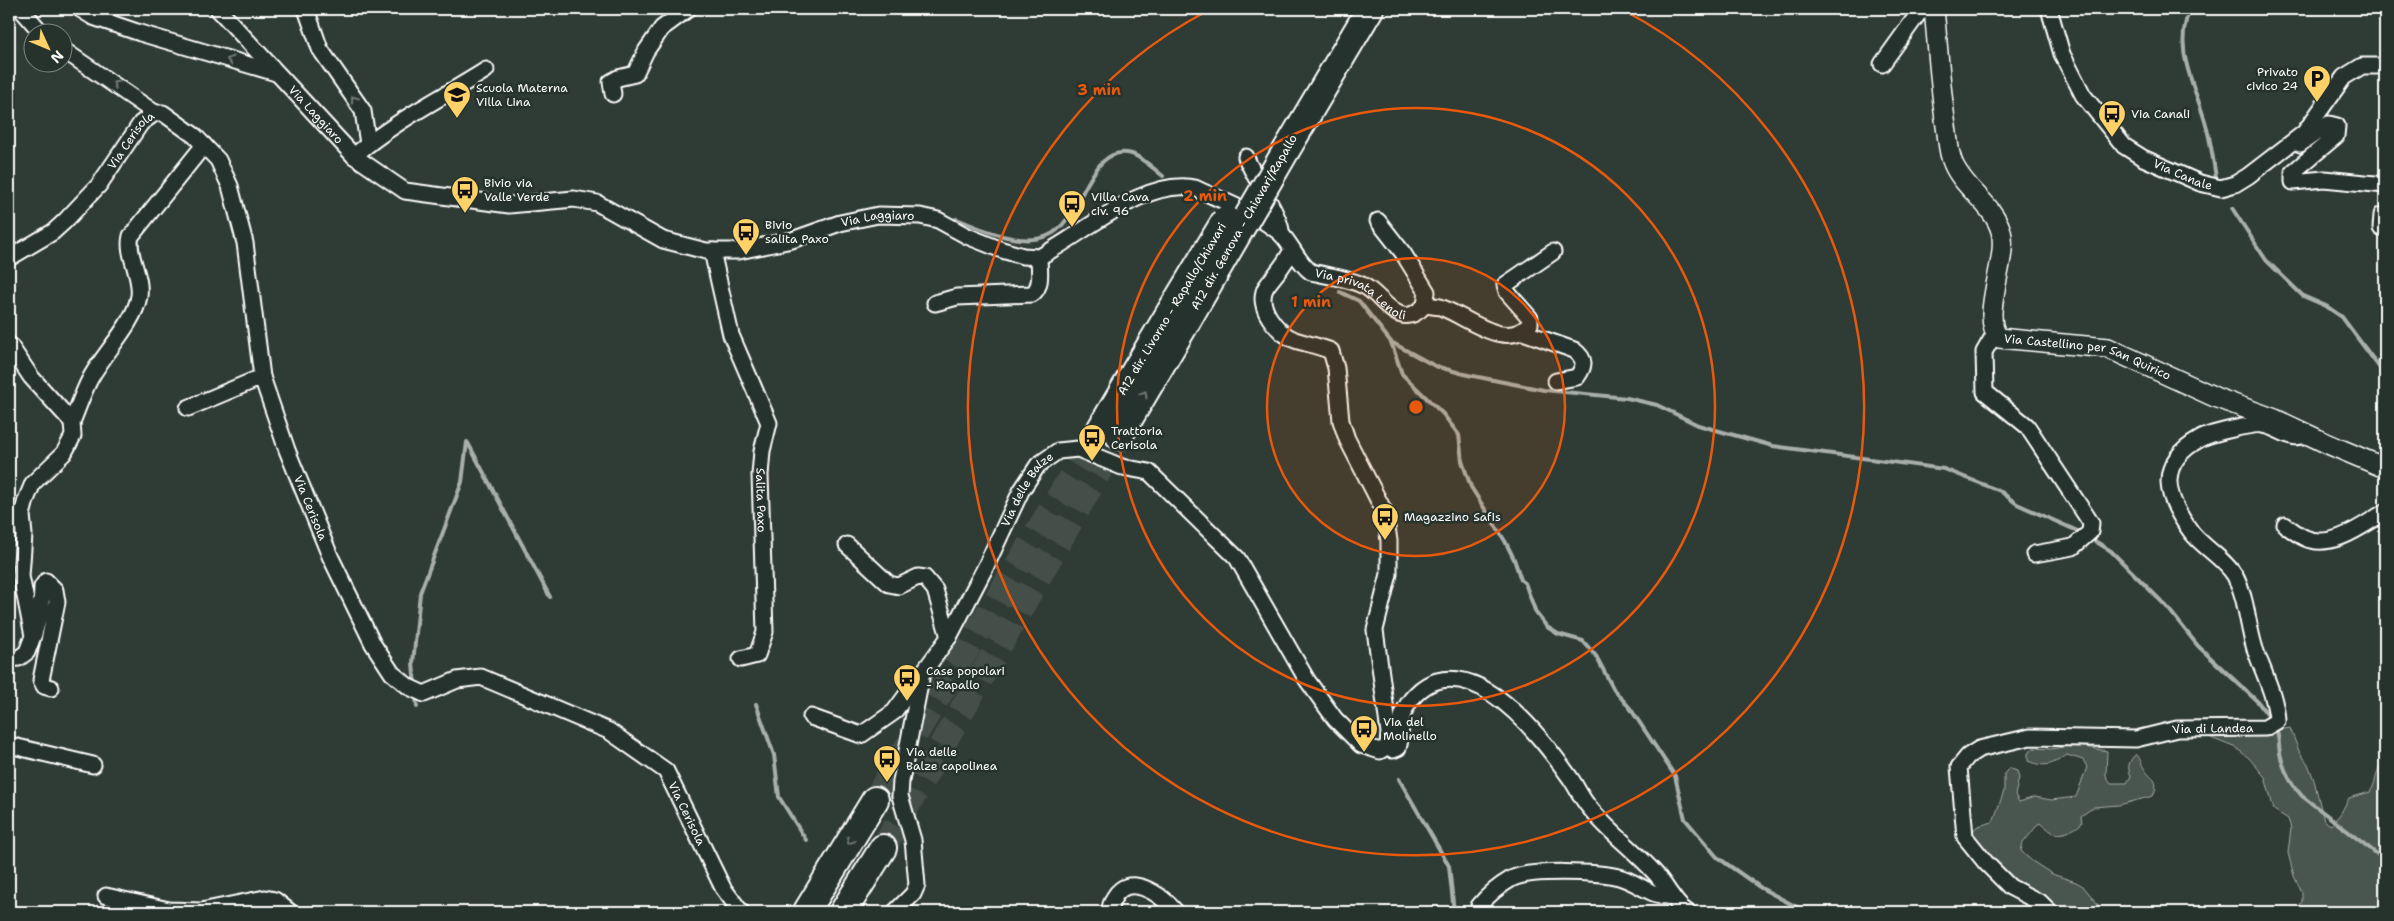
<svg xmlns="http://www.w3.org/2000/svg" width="2394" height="921" viewBox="0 0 2394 921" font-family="'Shantell Sans',sans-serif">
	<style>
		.green { fill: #4a544f; stroke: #a4aaa7 }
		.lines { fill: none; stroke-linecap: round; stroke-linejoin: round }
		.stream { stroke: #a9afac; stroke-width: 4 }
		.motorway-tunnel { stroke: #444f49; stroke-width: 26; stroke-dasharray: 26 13; stroke-linecap: butt }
		.minor-casing { stroke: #fff; stroke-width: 19 }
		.tertiary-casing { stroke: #fff; stroke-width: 22 }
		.motorway-casing { stroke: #fff; stroke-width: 30 }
		.minor { stroke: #26332d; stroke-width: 15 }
		.tertiary { stroke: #26332d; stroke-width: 19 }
		.motorway { stroke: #26332d; stroke-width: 26 }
		.motorway-bridge-casing { stroke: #fff; stroke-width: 30; stroke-linecap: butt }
		.motorway-bridge { stroke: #26332d; stroke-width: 26 }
		.oneway { stroke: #727a76 }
		.ring { fill: none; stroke: #e8590c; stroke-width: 2.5 }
		.labels { text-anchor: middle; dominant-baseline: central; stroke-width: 5; stroke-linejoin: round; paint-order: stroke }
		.poi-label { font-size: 12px; fill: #fff; stroke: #26332d; text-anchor: start }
		.street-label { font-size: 12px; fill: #fff; stroke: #26332d }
		.centre { fill: #e8590c; stroke: #26332d; stroke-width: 2.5 }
		.ring-label { font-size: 15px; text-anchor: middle; font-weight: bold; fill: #e8590c; stroke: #26332d; stroke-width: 5; stroke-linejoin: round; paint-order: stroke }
	</style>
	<rect width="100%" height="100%" fill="#2f3b35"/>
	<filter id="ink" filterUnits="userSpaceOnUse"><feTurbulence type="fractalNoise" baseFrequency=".02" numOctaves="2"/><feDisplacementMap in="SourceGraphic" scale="10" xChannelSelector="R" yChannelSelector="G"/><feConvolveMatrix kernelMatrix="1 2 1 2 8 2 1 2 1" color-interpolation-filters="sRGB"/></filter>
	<g filter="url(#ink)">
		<g class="green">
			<path d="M2290 728 2299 751 2308 764 2314 780 2324 821 2331 825 2341 813 2349 798 2370 792C2378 781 2374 770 2385 760V912H2297L2302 901V893L2294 876 2288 853 2291 828 2288 819 2274 810 2265 777 2249 758 2236 748 2206 736 2212 732 2258 734Z"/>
			<path d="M2075 745 2107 751 2106 776 2111 783H2127L2131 776C2127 767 2128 762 2136 754 2141 759 2140 762 2144 768 2150 780 2161 778 2153 796L2119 805 2094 807 2081 816 2082 823C2076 829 2061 837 2052 832 2047 829 2045 825 2039 823L2023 843 2021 851 2032 861 2052 874 2076 882 2083 886 2104 912H2059L2056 908 2013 882 1984 853 1972 831 1978 826 1993 822 2004 791V774L2009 768 2017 771 2019 778 2015 795 2019 802 2035 797 2051 800 2076 797 2087 767 2083 760 2067 755C2052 765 2045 768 2028 761V753L2034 748 2051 749Z"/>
		</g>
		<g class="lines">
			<g class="stream">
				<path d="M2190 9C2173 48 2193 81 2204 118 2211 139 2213 161 2217 183"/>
				<polyline points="2232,208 2266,260 2303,296 2326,306 2342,317 2385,375"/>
				<path d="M956 219C983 229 1018 247 1047 236 1083 223 1088 141 1132 154 1143 158 1154 169 1163 176"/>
				<polyline points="1340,292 1359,301 1391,342 1402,374 1443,414 1459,435 1462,461 1471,487 1505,541 1514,559 1521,580 1525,583 1536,613 1547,627 1558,634 1583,641 1596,656 1614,690 1630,708 1675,776 1685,819 1717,857 1761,888 1806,912"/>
				<polyline points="1391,342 1435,366 1468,375 1544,390 1627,398 1657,405 1698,425 1773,446 1944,469 2000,491 2017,504 2082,533"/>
				<polyline points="468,443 550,597"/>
				<polyline points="2090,538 2111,551 2167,607 2198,646 2258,702 2271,720"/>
				<polyline points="415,686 413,663 420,593 462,482 467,442"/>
				<polyline points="416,696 417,707"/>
				<polyline points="756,704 774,755 779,797 806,840"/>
				<path d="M2275 726C2280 736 2278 743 2280 753 2283 769 2291 784 2302 796L2385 860"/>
				<polyline points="1399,779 1449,866 1454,912"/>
				<polyline points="917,910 918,912"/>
			</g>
			<g class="motorway-tunnel">
				<polyline points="875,800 1101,428"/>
				<polyline points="883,848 1119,436"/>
			</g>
			<defs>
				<g id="minor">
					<polyline points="21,9 41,32"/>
					<polyline points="80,9 93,17 140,33 276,73"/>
					<path id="s1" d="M218 9 354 156 405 191 509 205 574 199 597 203 663 240 706 251H739L792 240 840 223 878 215 920 216 938 220 967 236 1002 250 1023 256 1039 257C1083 235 1144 177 1195 188 1223 201 1256 213 1280 233 1292 244 1297 262 1311 272 1328 276 1349 278 1364 286 1383 295 1399 334 1425 305L1427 292 1403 253 1378 221"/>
					<polyline points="306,9 320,49 363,111 368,144"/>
					<path id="s2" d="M2049 9 2062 54 2083 95 2124 146 2143 158 2200 183 2221 188 2235 184 2248 176 2304 133 2344 77 2362 66H2385"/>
					<polyline points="62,49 155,113"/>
					<polyline points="1882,64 1918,14 1926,9"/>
					<polyline points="613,94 611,82 618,78 635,74 646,51 662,28 688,9"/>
					<polyline points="2300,144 2329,124 2337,126 2336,136 2293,172 2293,182 2324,179 2385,185"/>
					<path d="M354 156C394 121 442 98 486 70"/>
					<path d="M1246 157C1252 175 1284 221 1281 234"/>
					<polyline points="2381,228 2382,215 2385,214"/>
					<path d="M1292 249C1286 264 1275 274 1266 287 1255 306 1277 333 1295 340 1307 344 1319 346 1331 351L1336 368 1341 421 1347 439 1385 513 1389 541V574L1375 630 1389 733 1388 746"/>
					<path id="s3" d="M712 251 731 335 769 423 762 451 760 475 765 632 757 655 741 659"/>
					<path id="s4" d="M9 258 53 232 65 221 99 185 141 123 155 113H163L195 136 218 160 230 186 245 243 262 377 287 450 330 556 373 644 392 673 409 687 424 694 457 680 481 677 609 731 666 771 723 888 741 912"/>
					<path d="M935 303 957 297 1032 294C1043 286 1039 270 1039 257"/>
					<path d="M1425 305C1430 306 1436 306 1440 307 1467 316 1505 352 1530 324V318L1507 292 1505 285 1553 252"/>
					<path d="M1523 332 1574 350C1586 359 1585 366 1577 377L1556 381"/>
					<polyline points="1995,333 1984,352 1985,392 2027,426 2091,523 2090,532 2073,547 2034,554"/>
					<polyline points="9,344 31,377 72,422 73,436 64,453 33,483 26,500 22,515 24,535 21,576 33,636 27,652 19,658 9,659"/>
					<polyline points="188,408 262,377"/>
					<path d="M72 422C78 408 83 392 90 379 103 354 135 323 139 296 142 275 126 254 131 236L204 145"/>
					<path d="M2285 525C2291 529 2298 535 2305 538 2332 550 2363 525 2385 512"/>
					<polyline points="847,545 889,584 899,586 918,577 925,578 935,590 949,637"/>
					<polyline points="34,634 41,609 42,587 46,581 55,590 57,602 41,680 44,686 51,688"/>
					<path id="s5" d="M811 717 861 735 894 712 949 637 986 566 1021 491 1038 465 1058 451 1078 449 1122 467 1149 472 1237 558 1307 680 1335 719 1361 745 1380 751 1388 746"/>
					<polyline points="9,745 93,765"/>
					<path d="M1388 746 1393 750 1398 748C1402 738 1399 725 1403 714 1408 700 1422 685 1437 681 1489 667 1545 742 1571 779 1577 788 1582 799 1589 807 1608 831 1634 850 1654 872 1667 885 1672 902 1687 912"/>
					<polyline points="106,896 169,910 201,911 265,898 275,900 290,912"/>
					<polyline points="895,912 913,894 917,885 913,840 900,796 901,781 921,679"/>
					<path d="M1109 912C1118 867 1157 889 1176 912"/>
					<path d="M1480 912 1479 906C1488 895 1499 886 1511 879 1529 869 1598 872 1619 877 1638 882 1652 898 1672 896"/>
					<path id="s6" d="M2050 912 2041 903 2010 887 1986 863 1965 837 1959 767 1968 756 1979 749 2030 737 2136 739 2177 729 2265 728 2277 721C2276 696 2263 672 2255 649 2247 624 2247 599 2235 576 2225 559 2204 548 2192 533 2165 497 2155 464 2200 439 2208 434 2253 423 2262 425 2280 427 2290 443 2308 434"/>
				</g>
				<g id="tertiary">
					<path id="s7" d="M1934 9C1938 48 1940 87 1946 126 1948 138 1948 152 1953 163 1963 188 1994 205 2001 231 2009 260 1979 315 1999 338L2108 348 2217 398 2275 419 2328 444 2385 468"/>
				</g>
				<g id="motorway">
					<polyline points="1287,149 1370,9"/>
					<polyline points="1101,428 1170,312"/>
					<polyline points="1119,436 1186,323"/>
					<polyline points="807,911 875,800"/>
					<polyline points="843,912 883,848"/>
				</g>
			</defs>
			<use href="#minor" class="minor-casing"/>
			<use href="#tertiary" class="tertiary-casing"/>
			<use href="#motorway" class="motorway-casing"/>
			<use href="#minor" class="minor"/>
			<use href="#tertiary" class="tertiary"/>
			<use href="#motorway" class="motorway"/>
			<defs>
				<g id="motorway-bridge">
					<polyline points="1170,312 1226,219"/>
					<polyline points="1186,323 1287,149"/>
				</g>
			</defs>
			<use href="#motorway-bridge" class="motorway-bridge-casing"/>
			<use href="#motorway-bridge" class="motorway-bridge"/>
		</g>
		<defs><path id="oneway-chevron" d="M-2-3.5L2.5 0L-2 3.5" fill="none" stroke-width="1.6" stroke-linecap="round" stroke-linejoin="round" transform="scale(1.25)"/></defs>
		<g class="oneway">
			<use href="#oneway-chevron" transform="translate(230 60) rotate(-164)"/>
			<use href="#oneway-chevron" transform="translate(116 84) rotate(-148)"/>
			<use href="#oneway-chevron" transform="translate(354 99) rotate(-126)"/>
			<use href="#oneway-chevron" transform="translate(1144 394) rotate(-59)"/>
			<use href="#oneway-chevron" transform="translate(850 841) rotate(121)"/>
		</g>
	</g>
	<circle cx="1416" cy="407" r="149" fill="#e8590c" fill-opacity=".12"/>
	<g class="ring">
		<circle cx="1416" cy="407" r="149"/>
		<circle cx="1416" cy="407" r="299"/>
		<path d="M1623 10A448 448 0 1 1 1209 10"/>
	</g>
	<defs>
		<symbol id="parking-pin" viewBox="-11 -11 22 30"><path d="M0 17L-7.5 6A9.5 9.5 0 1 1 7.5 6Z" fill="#ffd166" stroke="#26332d"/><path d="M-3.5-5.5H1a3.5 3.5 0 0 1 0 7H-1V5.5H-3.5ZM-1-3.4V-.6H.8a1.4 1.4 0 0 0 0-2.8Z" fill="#111"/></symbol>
		<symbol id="school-pin" viewBox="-11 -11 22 30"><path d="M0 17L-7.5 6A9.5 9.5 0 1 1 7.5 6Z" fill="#ffd166" stroke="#26332d"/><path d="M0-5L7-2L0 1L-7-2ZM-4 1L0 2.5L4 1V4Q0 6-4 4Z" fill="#111"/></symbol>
		<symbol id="bus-pin" viewBox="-11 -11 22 30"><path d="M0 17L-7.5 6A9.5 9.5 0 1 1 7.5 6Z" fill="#ffd166" stroke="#26332d"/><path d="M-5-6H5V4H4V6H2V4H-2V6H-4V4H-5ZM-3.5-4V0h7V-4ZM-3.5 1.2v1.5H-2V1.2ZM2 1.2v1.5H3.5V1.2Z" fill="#111"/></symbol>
	</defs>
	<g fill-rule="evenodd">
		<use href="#parking-pin" x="2301" y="63" width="32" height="43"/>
		<use href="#school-pin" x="441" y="79" width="32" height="43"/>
		<use href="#bus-pin" x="2096" y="98" width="32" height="43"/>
		<use href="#bus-pin" x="449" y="174" width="32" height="43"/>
		<use href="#bus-pin" x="1056" y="188" width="32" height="43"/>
		<use href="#bus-pin" x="730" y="216" width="32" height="43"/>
		<use href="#bus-pin" x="1076" y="422" width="32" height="43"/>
		<use href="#bus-pin" x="1369" y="501" width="32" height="43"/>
		<use href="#bus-pin" x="891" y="662" width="32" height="43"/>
		<use href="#bus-pin" x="1348" y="713" width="32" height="43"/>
		<use href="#bus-pin" x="871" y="743" width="32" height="43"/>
	</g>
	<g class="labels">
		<g class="poi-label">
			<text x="2298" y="72" text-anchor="end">Privato<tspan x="2298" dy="14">civico 24</tspan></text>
			<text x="476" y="88">Scuola Materna<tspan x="476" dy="14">Villa Lina</tspan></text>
			<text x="2131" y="114">Via Canali</text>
			<text x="484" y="183">Bivio via<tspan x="484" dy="14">Valle Verde</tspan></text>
			<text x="1091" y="197">Villa Cava<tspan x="1091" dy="14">civ. 96</tspan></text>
			<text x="765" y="225">Bivio<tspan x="765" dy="14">salita Paxo</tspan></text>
			<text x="1111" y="431">Trattoria<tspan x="1111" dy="14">Cerisola</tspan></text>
			<text x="1404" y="517">Magazzino Safis</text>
			<text x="926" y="671">Case popolari<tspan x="926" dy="14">- Rapallo</tspan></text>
			<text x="1383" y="722">Via del<tspan x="1383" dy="14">Molinello</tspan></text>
			<text x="906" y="752">Via delle<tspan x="906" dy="14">Balze capolinea</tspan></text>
		</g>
		<g class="street-label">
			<text stroke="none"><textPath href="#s1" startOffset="144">Via Laggiaro</textPath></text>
			<text stroke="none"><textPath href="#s4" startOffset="172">Via Cerisola</textPath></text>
			<text stroke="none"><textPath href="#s2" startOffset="224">Via Canale</textPath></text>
			<text stroke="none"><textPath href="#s1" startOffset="752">Via Laggiaro</textPath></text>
			<text transform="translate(1244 222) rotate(-60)">A12 dir. Genova - Chiavari/Rapallo</text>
			<text stroke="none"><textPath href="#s1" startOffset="1298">Via privata Lenoli</textPath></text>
			<text transform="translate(1172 309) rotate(-59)">A12 dir. Livorno - Rapallo/Chiavari</text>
			<text stroke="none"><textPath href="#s7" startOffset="440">Via Castellino per San Quirico</textPath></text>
			<text stroke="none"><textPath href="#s5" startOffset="354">Via delle Balze</textPath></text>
			<text stroke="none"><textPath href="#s3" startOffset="260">Salita Paxo</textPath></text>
			<text stroke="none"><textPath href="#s4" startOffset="652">Via Cerisola</textPath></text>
			<text stroke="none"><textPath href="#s6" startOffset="449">Via di Landea</textPath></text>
			<text stroke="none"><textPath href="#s4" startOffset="1191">Via Cerisola</textPath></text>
		</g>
	</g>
	<circle cx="1416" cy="407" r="8" class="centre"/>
	<g class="ring-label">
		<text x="1099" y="95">3 min</text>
		<text x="1205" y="201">2 min</text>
		<text x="1311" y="307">1 min</text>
	</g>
	<rect width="2394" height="921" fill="none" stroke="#26332d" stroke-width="30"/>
	<rect x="15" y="15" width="2364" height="891" fill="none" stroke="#fff" stroke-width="2" filter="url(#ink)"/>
	<g transform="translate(48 48) rotate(134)"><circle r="24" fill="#26332d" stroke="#7d8581"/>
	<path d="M0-4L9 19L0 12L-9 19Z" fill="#ffd166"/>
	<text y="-8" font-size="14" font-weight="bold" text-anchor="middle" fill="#ffffff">N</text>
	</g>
</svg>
